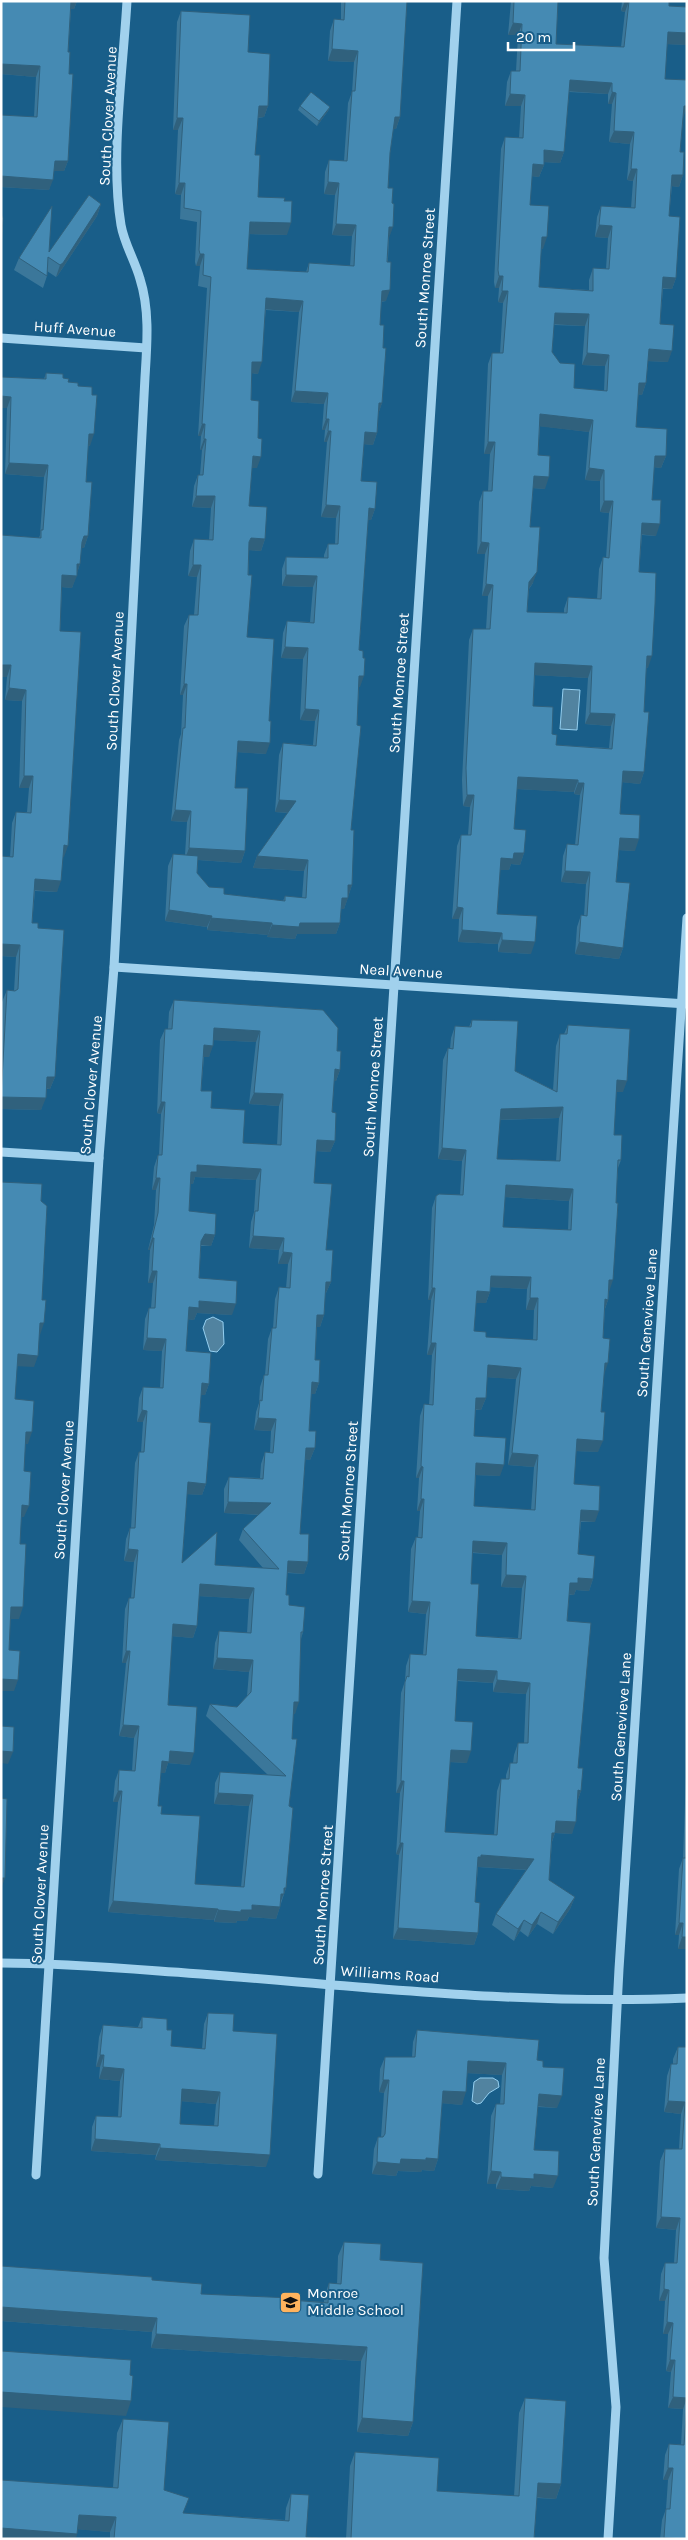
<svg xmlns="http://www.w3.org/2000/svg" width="688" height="2540" viewBox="0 0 688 2540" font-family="Karla,sans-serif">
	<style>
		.water { fill: #5183a0; stroke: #94cff0 }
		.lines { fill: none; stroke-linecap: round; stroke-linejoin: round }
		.minor { stroke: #a1d1ed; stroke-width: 9 }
		.wall { fill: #3b779a; fill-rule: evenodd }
		.shaded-wall { fill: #30617d }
		.building { fill: #458ab3; stroke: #30617d; fill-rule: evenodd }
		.labels { text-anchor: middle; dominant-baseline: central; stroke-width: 4; stroke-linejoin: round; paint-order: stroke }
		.street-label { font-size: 15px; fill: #fff; stroke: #195e89 }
		.poi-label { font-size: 15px; fill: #fff; stroke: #195e89; text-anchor: start }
	</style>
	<rect width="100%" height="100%" fill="#195e89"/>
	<g class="water">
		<polygon points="563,689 580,690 577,730 560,729"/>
		<polygon points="213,1317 223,1322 224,1344 217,1352 210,1351 203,1328 206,1320"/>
		<polygon points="480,2078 493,2078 498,2081 499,2087 489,2093 481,2103 477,2104 472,2101 474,2082"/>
	</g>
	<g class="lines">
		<g class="minor">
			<polyline points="1,338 146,348"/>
			<polyline points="114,967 687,1004"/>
			<polyline points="1,1152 99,1158"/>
			<path d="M1 1963C54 1963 107 1967 159 1971 335 1983 511 2006 687 1998"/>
			<polyline points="318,2174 457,1"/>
			<path d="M36 2175 99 1158 114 967 145 377C147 345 150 310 140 279 135 261 124 243 121 225 110 157 123 71 127 1"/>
			<polyline points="608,2539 616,2407 604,2258 619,1969 687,918"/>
		</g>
	</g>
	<g class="wall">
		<polygon points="1,1 77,1 74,9 71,9 68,52 69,74 68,161 64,171 54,171 49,190 1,187 1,115 34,117 36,77 1,74"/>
		<path d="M341 1H407L400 117 396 129H393L390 153 388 188 389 238 386 301 381 302 380 325 383 348 382 403 378 414 377 433 373 445 364 444 361 481 375 509 371 520H368L359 650 360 687H359L351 830 352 885 344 909H341L340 923 336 934H297L295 939 267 937 268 935 207 930V927L165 921 168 866 173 854 185 855 187 822 171 821 179 740 181 734 183 695H180L184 626 189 615H194L197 577 188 576 190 551 194 539 209 540 211 508 192 507 194 486 198 475H200L202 450H200L201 436H198L207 288 198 286 200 266H196L195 262 197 222 180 219 181 195 175 194 178 130H173L177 22 181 11 248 52 268 106 264 117 258 118 255 155 258 197 287 235 249 234 247 269 306 272 309 263 350 266 352 236 332 235 335 195 324 194 325 172 329 160 344 161 348 103 352 92 354 62 328 61 330 31 334 19 341 20ZM266 310 299 312 291 402 324 404 322 430H325L324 442H327L321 517 336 518 335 544H328L324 555V558L286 557 282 569V586L313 587 310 622 287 621 283 633 281 658 303 659 300 720 315 721 313 745 283 743 279 755 275 812 288 813 257 856 253 868 304 871 302 898 285 896 283 901 224 894 209 887 197 873 198 860 241 863 245 851 235 788 237 752 266 754 247 637 249 550 261 551 265 539 249 506 252 468H257L251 400 252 373 258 374Z"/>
		<path d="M511 1H558L556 44 621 47 625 12 621 11 622 1H669V6L687 7V44L686 45 667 44 665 79 683 118 680 152 683 175 679 187 672 186 669 216 676 278 672 289H663L660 324 668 362 648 361 646 383 642 395 638 394 636 427 666 456 661 468 654 467 652 500 656 536 642 535 639 572 648 668H646L644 712V772L640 784 622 782 620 814 635 851 619 850 616 882 623 948 619 959 575 954 577 927 581 915 584 916 586 884 561 882 563 856 567 844 575 845 580 795 574 794V792L517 789 514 829 524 853 520 865 511 864 509 870H500L497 914 531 954 498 952V944L458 942 459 919H452L457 846 461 835H468L470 807 463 806 462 780 469 640 473 629H486L488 596H482L485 554H477L479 502 483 491H488L490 454H484L488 364 492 353H500L503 303 498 302 499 288H495L494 282 501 149 505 137 519 138 521 106H505L507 82 511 71H516L518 35H508ZM569 92 608 94V104H612L609 142 630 144 627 180 633 181 631 208 601 206 597 217 595 237 608 238 606 269 593 268 589 280V290L539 287 541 248 543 249 530 205 532 176 539 177 544 165V162L560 163 564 152ZM554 325 585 326 582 365 605 366 604 391 574 388 552 352ZM540 426 589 432 585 480 600 481V512L609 513 606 558 603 557 599 569 597 599 568 597 564 609V613L527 612 529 589 533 583 530 527 533 488 545 489 538 455ZM535 675 588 678 585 724 611 726 609 748 556 745 552 734 533 706Z"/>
		<polygon points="300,106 330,107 328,111 317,126 298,110"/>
		<polygon points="101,204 97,216 58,275 56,277 47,271 47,276 43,288 14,270 19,258 49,252"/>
		<polygon points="46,373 63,378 68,382 78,386 90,446 88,446 86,482 88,536 84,548 81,548 80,564 72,588 62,587 60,631 64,857 63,857 57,892 35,891 32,923 38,928 55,1077 50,1089 46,1089 41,1110 1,1109 1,1022 2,1002 7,990 14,991 16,957 1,956 1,856 10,857 12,823 16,812 27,812 29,788 19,788 22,701 5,700 7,677 1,677 1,535 39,538 40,535 44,477 5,474 7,408 1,408 1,377 44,379"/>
		<path d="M174 1000 337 1051 340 1070 336 1081H334L332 1112 335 1141 330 1152 316 1151 314 1183 331 1282 326 1293H325L324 1315 320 1327H317L315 1360 319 1383 315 1394H311L309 1431 315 1448 310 1460 305 1459 300 1534 308 1562 304 1574 287 1573 286 1595 289 1605 303 1632 301 1639 295 1714H293L286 1888 276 1919 249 1917 247 1921H237L236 1923 214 1922V1920L108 1912 118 1802H113L115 1781 119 1770 132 1771 134 1738 119 1736 126 1663H122L125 1609 129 1598H131L134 1562 124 1561 126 1539 130 1528H131L135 1463 139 1452H141L143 1422H137L139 1398 143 1387 160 1388 162 1351 143 1350 145 1319 149 1308H151L153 1283H148L150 1250H148L154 1225 156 1190H152L154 1167 158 1155H159L161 1114 157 1113 160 1040 165 1029H168L169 1012ZM213 1040 256 1042 249 1104 279 1106 277 1145 243 1143 211 1108 201 1091 204 1057H209ZM195 1177 256 1180 254 1212 251 1222 249 1248 279 1250 278 1264H288L286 1288 279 1287 275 1299 273 1328H272L268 1339 265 1375H264L260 1387 259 1403 256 1412 254 1430 271 1431 270 1452H265L261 1464 260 1478 229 1477 224 1489V1513L259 1515 243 1529 239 1540 263 1568 182 1563 187 1494 202 1495 206 1484 199 1422 201 1395H205L209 1384 186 1351 188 1319 194 1320 197 1313 232 1315 199 1278 201 1246H211L215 1235 189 1211 190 1184H193ZM199 1596 249 1599 247 1633 219 1631 215 1643 213 1669 249 1672 247 1696 237 1707 210 1704 206 1716 268 1775 220 1772 215 1783 214 1804 249 1806 241 1887 195 1884 161 1814 158 1806 161 1773H165L168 1763 190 1765 168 1705 172 1636 193 1638 197 1626Z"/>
		<path d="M472 1020 515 1071 553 1090 556 1046 560 1034H564L568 1025 623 1092H616L614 1135 621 1160 618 1168 609 1292 608 1300 605 1309 603 1338 604 1375 598 1452 576 1451 574 1484 595 1522H581L578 1554 593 1579 589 1591 576 1590 574 1595H569L567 1621 578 1768 581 1791 577 1802 572 1834 555 1833 552 1842 549 1880 575 1897 570 1909 553 1934 537 1924 528 1937 520 1931 514 1941 492 1925 496 1914 526 1870 478 1867 475 1902 478 1933 474 1945 393 1939 399 1855 396 1854 400 1793H396L401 1693 405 1681 406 1666 410 1654 423 1655 426 1614 408 1612 411 1549 416 1537H418L420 1511H417L419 1478H416L420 1416 424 1404 429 1405 432 1355H427L431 1300H428L432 1208 436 1196 460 1195 462 1161 438 1159 443 1060 448 1048 450 1049 451 1038 455 1026 469 1027ZM559 1118 556 1161 497 1159 500 1120ZM505 1197 569 1201 568 1230 503 1227ZM490 1287 527 1289 526 1310H534L533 1340 486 1337 474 1331 476 1303H486L490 1292ZM487 1377 516 1379 508 1465 534 1467 531 1510 474 1506 476 1475 500 1476 474 1436 475 1410H481L486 1398ZM472 1553 502 1555 501 1587 522 1588 518 1638 476 1636 471 1584ZM457 1681 493 1683V1692L526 1694 524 1743H518L514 1755 513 1763H510L506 1775V1779H501L497 1791 494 1835 445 1832 450 1762 467 1763 455 1721Z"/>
		<polygon points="687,1749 687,1949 678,1949 679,1935 675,1935 679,1869 683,1858"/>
		<path d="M208 2013 233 2031 266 2167 155 2160 156 2155 91 2151 92 2127 96 2116 118 2117 120 2081 99 2079 100 2067H96L99 2037 103 2025 138 2027 142 2017 167 2030 171 2046 202 2049 204 2024ZM181 2101 216 2104 214 2126 180 2124Z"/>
		<polygon points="417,2030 537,2060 543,2067 557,2108 538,2107 534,2150 553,2188 531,2186 529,2191 496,2189 496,2184 487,2184 491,2116 496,2104 500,2104 502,2075 467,2073 462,2105 442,2103 438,2159 434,2171 422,2170 421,2172 398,2171 396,2176 372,2174 374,2149 378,2137 381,2137 384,2093 379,2092 380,2069 385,2057 412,2057 413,2042"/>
		<polygon points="678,2047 687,2047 687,2539 660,2539 662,2520 666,2509 668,2480 663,2480 665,2455 669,2444 681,2445 683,2409 668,2408 671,2372 666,2371 668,2334 663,2334 665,2301 659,2301 661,2274 665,2263 674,2263 676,2230 656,2228 660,2161 665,2149 679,2149 681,2114 664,2112 667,2076 671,2064 673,2064 673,2059"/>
		<polygon points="344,2242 380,2260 413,2422 408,2436 357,2432 361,2361 151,2348 152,2332 1,2321 1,2266 152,2280 201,2294 324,2302 324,2298 329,2283 337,2284 338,2256"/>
		<polygon points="525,2398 561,2484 556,2499 537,2498 534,2539 346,2539 350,2466 355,2452 437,2491 514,2496 519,2413"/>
		<polygon points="123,2419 164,2490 183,2513 285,2520 286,2508 291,2494 306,2537 330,2539 110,2539 110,2532 78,2529 1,2539 113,2487 117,2433"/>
	</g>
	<g class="shaded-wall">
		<polygon points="70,1 77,1 74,9 68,9"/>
		<polygon points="625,1 629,1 625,12 621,11"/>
		<polygon points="513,23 522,24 518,35 508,35"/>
		<polygon points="668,32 687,33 686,45 663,44"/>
		<polygon points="332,49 358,51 354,62 328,61"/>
		<polygon points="1,64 40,66 36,77 1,74"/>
		<polygon points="570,80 612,83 608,94 565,91"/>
		<polygon points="612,92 616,93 612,104 608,104"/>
		<polygon points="510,94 525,95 521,106 505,106"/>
		<polygon points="259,106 268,106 264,117 254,118"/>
		<polygon points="684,106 687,106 687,107 683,118"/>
		<polygon points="330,107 328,111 317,126 319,121"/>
		<polygon points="395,117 400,117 396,129 391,129"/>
		<polygon points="177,118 183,118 178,130 173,130"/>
		<polygon points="614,131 634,132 630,144 609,142"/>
		<polygon points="544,150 564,152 560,163 540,162"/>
		<polygon points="55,161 68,161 64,171 51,171"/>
		<polygon points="533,164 544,165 539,177 529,176"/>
		<polygon points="631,169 637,169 633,181 627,180"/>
		<polygon points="672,175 683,175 679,187 668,186"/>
		<polygon points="1,176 53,180 49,190 1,187"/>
		<polygon points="328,182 339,183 335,195 324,194"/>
		<polygon points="179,183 185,183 181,195 175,194"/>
		<polygon points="101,204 97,216 58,275 56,277 60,265"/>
		<polygon points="250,222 291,223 287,235 246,234"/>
		<polygon points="336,224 356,225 352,236 332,235"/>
		<polygon points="599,225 612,226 608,238 595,237"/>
		<polygon points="389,227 393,227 389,238"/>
		<polygon points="542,237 547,237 543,249 538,248"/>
		<polygon points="200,254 204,254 200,266 196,266"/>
		<polygon points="499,276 503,276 499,288 495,288"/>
		<polygon points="663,277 676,278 672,289 659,288"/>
		<polygon points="390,290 386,301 378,302 382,291"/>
		<polygon points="502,291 508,291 503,303 498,302"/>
		<polygon points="266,298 303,301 299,312 262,309"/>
		<polygon points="555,313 589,314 585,326 550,324"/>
		<polygon points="649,349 672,351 668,362 644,361"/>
		<polygon points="587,353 609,355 605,366 582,365"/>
		<polygon points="252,362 262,362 258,374 248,373"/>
		<polygon points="639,383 646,383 642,395 635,394"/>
		<polygon points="295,391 328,393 324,404 291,402"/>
		<polygon points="1,396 11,397 7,408 1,408"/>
		<polygon points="379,403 382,403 378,415"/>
		<polygon points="540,414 593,420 589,432 536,426"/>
		<polygon points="326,419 329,419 325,430 322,430"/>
		<polygon points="202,424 205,424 201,436 198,436"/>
		<polygon points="328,431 331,431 327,442 324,442"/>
		<polygon points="365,432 377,433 373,445 360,444"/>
		<polygon points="89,434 94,434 90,446 85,445"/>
		<polygon points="204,439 206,439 202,450 200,450"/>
		<polygon points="488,442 495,442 490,454 484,454"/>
		<polygon points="253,456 261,457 257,468 249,468"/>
		<polygon points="655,456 666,456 661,468 651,467"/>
		<polygon points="9,463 48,465 44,477 5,474"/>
		<polygon points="589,468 604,470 600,481 585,480"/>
		<polygon points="534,476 549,477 545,489 529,488"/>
		<polygon points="196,496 215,496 211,508 192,507"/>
		<polygon points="604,501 613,501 609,513 600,512"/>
		<polygon points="326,505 340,506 336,518 321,517"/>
		<polygon points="369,508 375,509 371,520 365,520"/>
		<polygon points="642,523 660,524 656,536 638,534"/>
		<polygon points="84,536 88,536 84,548 80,548"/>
		<polygon points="251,538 265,539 261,551 246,550"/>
		<polygon points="481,542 489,543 485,554 477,554"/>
		<polygon points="77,564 80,564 76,576"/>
		<polygon points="193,565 201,565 197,577 188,576"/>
		<polygon points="537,572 533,583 525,594 529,582"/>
		<polygon points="62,575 77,576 72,588 58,587"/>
		<polygon points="286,575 317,576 313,587 282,586"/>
		<polygon points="486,584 493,585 488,596 482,596"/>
		<polygon points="285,647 308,648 303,659 281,658"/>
		<polygon points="647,656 652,656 648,668 643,667"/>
		<polygon points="535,663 592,666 588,678 531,675"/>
		<polygon points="1,665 11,665 7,677 1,677"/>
		<polygon points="359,676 364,676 360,687 355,687"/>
		<polygon points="184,684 187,684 183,695 180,695"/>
		<polygon points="9,688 26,690 22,701 5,700"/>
		<polygon points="305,709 319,710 315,721 300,720"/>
		<polygon points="590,713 615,714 611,726 585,724"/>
		<polygon points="238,741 270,743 266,754 234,752"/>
		<polygon points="623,771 644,772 640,784 619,782"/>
		<polygon points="24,776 33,776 29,788 19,788"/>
		<polygon points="518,777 578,780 574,792 514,789"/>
		<polygon points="578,783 584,783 580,795 574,794"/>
		<polygon points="467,795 474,795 470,807 463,806"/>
		<polygon points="279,800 296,801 292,813 275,812"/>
		<polygon points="175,810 191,811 187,822 171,821"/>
		<polygon points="620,838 639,839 635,851 615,850"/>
		<polygon points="64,845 68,846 64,857 59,857"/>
		<polygon points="189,848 245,851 241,863 185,859"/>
		<polygon points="514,853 524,853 520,865 511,864 509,870 496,870 501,858"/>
		<polygon points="257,856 308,860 304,871 253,868"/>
		<polygon points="565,871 590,872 586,884 561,882"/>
		<polygon points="35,879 61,881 57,892 31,890"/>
		<polygon points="348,885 352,885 348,897"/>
		<polygon points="342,898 348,898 344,909 337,909"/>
		<polygon points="457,907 463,908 459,919 452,919"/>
		<polygon points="169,910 212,916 207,927 165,921"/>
		<polygon points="211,918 272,923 268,935 207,930"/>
		<polygon points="300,923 340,923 336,934 297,934 295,939 267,937 272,925"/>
		<polygon points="462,930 502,933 498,944 458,942"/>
		<polygon points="502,940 535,942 531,954 498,952"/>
		<polygon points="579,942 623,948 619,959 575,954"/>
		<polygon points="1,944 20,945 16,957 1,956"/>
		<polygon points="214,1028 260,1031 256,1042 210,1040"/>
		<polygon points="204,1045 213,1046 209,1057 200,1057"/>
		<polygon points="335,1069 340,1070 336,1081 330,1081"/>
		<polygon points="47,1077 55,1077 50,1089 43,1088"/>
		<polygon points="617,1080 627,1081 623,1092 612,1092"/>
		<polygon points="254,1093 283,1094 279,1106 249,1104"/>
		<polygon points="1,1097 46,1098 41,1110 1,1109"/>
		<polygon points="161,1102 165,1102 161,1114 157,1113"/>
		<polygon points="563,1107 559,1118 496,1120 501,1109"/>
		<polygon points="317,1140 335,1141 330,1152 313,1151"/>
		<polygon points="442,1148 466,1150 462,1161 438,1159"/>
		<polygon points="197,1165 261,1169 256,1180 195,1177 193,1184 187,1184 191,1172"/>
		<polygon points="156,1178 160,1178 156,1190 152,1190"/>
		<polygon points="506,1185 573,1189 569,1201 502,1197"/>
		<polygon points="205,1234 215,1235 211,1246 201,1245 201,1241"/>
		<polygon points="253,1236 284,1238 279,1250 249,1248"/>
		<polygon points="152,1238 154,1238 150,1250 148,1250"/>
		<polygon points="283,1252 292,1253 288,1264 278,1264"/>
		<polygon points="152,1271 157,1271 153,1283 148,1283"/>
		<polygon points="491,1276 531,1277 527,1289 486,1287"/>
		<polygon points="609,1280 613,1280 609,1292"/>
		<polygon points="326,1282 331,1282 326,1293 322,1293"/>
		<polygon points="432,1288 435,1288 431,1300 428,1300"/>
		<polygon points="477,1291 490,1292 486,1303 473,1303"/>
		<polygon points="530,1298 538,1298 534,1310 526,1310"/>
		<polygon points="605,1299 608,1300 604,1311"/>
		<polygon points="199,1301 236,1304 232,1315 197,1313 194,1320 184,1319 189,1307"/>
		<polygon points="317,1315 324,1315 320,1327 313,1327"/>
		<polygon points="40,1323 44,1323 40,1335 36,1334"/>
		<polygon points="147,1338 166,1339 162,1351 143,1350"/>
		<polygon points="431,1343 436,1343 432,1355 427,1355"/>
		<polygon points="18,1354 38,1356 34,1367 13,1366"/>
		<polygon points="605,1363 608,1363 604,1375"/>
		<polygon points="488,1365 521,1368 516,1379 483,1377"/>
		<polygon points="312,1382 319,1383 315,1394 307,1394"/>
		<polygon points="202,1383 209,1384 205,1395 197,1395"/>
		<polygon points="476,1398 486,1398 481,1410 472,1409"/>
		<polygon points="142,1410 147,1411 143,1422 137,1422"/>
		<polygon points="258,1418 276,1419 271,1431 254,1430"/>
		<polygon points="26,1432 32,1432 28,1444 22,1444"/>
		<polygon points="577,1439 603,1441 598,1452 573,1451"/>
		<polygon points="306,1448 315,1448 310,1460 302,1459"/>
		<polygon points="512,1453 538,1455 534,1467 508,1465"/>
		<polygon points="476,1463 504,1465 500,1476 472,1475"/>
		<polygon points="421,1466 423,1467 419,1478 416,1478"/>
		<polygon points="188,1482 206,1484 202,1495 183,1494"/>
		<polygon points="421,1499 424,1499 420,1511 417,1511"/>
		<polygon points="228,1502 271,1503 267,1515 224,1513"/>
		<polygon points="22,1505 29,1506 24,1517 18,1517"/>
		<polygon points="581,1510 599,1511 595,1522 577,1521"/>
		<polygon points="473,1541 507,1543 502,1555 469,1552"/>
		<polygon points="128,1549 138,1550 134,1562 124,1561"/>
		<polygon points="288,1561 308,1562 304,1574 284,1572"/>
		<polygon points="506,1575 526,1576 522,1588 501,1587"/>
		<polygon points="578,1578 593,1579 589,1591 576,1590 574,1595 565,1594 570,1583"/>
		<polygon points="200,1584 254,1588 249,1599 196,1596"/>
		<polygon points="412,1601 430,1602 426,1614 408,1612"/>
		<polygon points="11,1607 23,1607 19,1619 7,1619"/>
		<polygon points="173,1624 197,1626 193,1638 169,1636"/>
		<polygon points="126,1651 130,1651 126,1663 122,1663"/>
		<polygon points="217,1658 253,1660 249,1672 213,1669"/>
		<polygon points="458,1669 497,1671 493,1683 454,1680"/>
		<polygon points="1,1679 18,1680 14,1691 1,1691"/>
		<polygon points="497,1680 530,1683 526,1694 493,1692"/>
		<polygon points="294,1702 299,1702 295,1714 290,1714"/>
		<polygon points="123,1725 139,1726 134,1738 119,1736"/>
		<polygon points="451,1750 471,1751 467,1763 447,1762"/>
		<polygon points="1,1751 13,1752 8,1764 1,1763"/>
		<polygon points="170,1751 194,1753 190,1765 168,1763 165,1773 157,1773 162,1761"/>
		<polygon points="401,1781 404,1781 400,1793 396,1793"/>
		<polygon points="578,1790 581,1791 577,1802"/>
		<polygon points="118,1791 122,1791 118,1802 113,1802"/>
		<polygon points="218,1793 253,1795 249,1806 214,1804"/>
		<polygon points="556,1821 576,1822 572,1834 555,1833 551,1844 548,1844"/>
		<polygon points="400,1843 403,1843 399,1855 396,1854"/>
		<polygon points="481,1855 534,1859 530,1870 478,1867 477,1869 478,1857"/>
		<polygon points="1,1878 5,1878 1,1889"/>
		<polygon points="284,1888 286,1888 279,1906 281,1894"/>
		<polygon points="575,1897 570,1909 553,1934 558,1922"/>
		<polygon points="113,1901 218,1909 214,1920 108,1912"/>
		<polygon points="252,1905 280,1907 276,1919 249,1917 247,1921 237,1921 236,1923 214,1922 218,1910 241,1910"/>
		<polygon points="541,1912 537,1924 528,1937 532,1925"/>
		<polygon points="524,1920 520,1931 514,1941 518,1929"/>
		<polygon points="679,1923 683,1923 679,1935 675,1935"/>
		<polygon points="398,1928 478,1933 474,1945 393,1939"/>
		<polygon points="682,1937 687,1937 687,1949 678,1949"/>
		<polygon points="100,2055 104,2055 100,2067 96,2067"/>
		<polygon points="468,2061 506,2063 502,2075 464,2073"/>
		<polygon points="103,2067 124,2069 120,2081 99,2079"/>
		<polygon points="383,2080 389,2080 384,2093 379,2092"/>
		<polygon points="182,2089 220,2092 216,2104 178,2101"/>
		<polygon points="443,2091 466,2092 462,2105 439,2103"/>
		<polygon points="539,2094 562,2096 557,2108 535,2106"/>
		<polygon points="668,2101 685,2102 681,2114 664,2112"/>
		<polygon points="95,2139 160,2144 156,2155 91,2151"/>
		<polygon points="160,2148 270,2155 266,2167 155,2160"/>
		<polygon points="426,2158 438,2159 434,2171 422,2170 421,2172 398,2171 396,2176 372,2174 377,2162 401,2159"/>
		<polygon points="491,2171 501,2172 496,2184 487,2184"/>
		<polygon points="534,2174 558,2176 553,2188 531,2186 529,2191 496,2189 501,2177"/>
		<polygon points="661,2217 680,2218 676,2230 656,2228"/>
		<polygon points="664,2289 669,2290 665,2301 659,2301"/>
		<polygon points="1,2307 157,2318 152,2332 1,2321"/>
		<polygon points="667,2322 673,2323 668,2334 663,2334"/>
		<polygon points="156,2334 367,2347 361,2361 151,2348"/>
		<polygon points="670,2360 675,2360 671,2372 666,2371"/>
		<polygon points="1,2392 131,2401 126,2416 1,2407"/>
		<polygon points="673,2397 687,2398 683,2409 668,2408"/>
		<polygon points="362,2418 413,2422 408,2436 357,2432"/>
		<polygon points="668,2468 673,2468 668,2480 663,2480"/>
		<polygon points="538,2483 561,2484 556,2499 533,2497"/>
		<polygon points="79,2515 116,2517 110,2532 73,2529"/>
		<polygon points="1,2528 77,2534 76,2539 1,2539"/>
	</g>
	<g class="building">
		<polygon points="1,1 71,1 68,52 70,52 69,74 73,74 68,161 55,161 53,180 1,176 1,115 37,117 40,66 1,64"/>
		<polygon points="345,1 407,1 400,117 395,117 390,153 388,188 393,188 392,203 394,204 393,227 389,227 387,262 391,262 390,290 382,291 380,325 384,325 383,348 386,348 382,403 379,403 377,433 365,432 361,481 377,482 375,509 369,508 359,650 363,651 363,658 365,658 364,676 359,676 357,725 361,726 351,830 354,830 352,885 348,885 348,898 342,898 340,923 300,923 299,927 272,925 272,923 211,918 212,916 169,910 173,854 198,856 197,873 209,887 224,888 224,894 285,901 285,896 306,898 308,860 257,856 296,801 279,800 283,743 316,746 319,710 305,709 308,648 285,647 287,621 314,623 317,576 286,575 286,557 328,558 328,544 338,544 340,506 326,505 331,431 328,431 329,419 326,419 328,393 295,391 303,301 266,298 262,362 252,362 251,400 259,401 258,438 262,439 261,457 253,456 249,506 267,507 265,539 251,538 249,542 248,575 252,575 247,637 274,639 269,721 271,721 270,743 238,741 235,788 248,788 245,851 189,848 191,811 175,810 183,728 185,728 187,684 184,684 189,615 198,615 201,565 193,565 194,539 213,540 215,496 196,496 198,475 203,475 206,439 204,439 205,424 202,424 211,277 203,275 204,254 200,254 199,250 201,211 184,208 185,183 179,183 183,118 177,118 181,11 250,15 248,52 270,54 268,106 259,106 255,155 260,155 258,197 285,198 284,201 292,201 291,223 250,222 247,269 308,272 309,263 354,266 356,225 336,224 339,183 328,182 329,160 347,161 352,91 355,91 358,51 332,49 334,19 344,20"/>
		<path d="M514 1H558L556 44 624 47 629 1H669V6L687 7V33L668 32 665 79 687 80V106H684L680 152H684L683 175H672L669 216 680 217 676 278 663 277 660 324 674 325 672 351 649 349 646 383H639L636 427 667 429 666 456H655L652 500H661L660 524 642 523 639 572 656 573 655 604 652 656H647L646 673 644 712H649L644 772 623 771 620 814 640 815 639 839 620 838 616 882 630 883 623 948 579 942 581 915 587 916 590 872 565 871 567 844 578 845 584 783H578V780L518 777 514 829 526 830 524 853H514L513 859 501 858 497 914 537 916 535 942 502 940V933L462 930 463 908 457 907 461 835H471L474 795H467L466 768 473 629H490L493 585 486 584 489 543 481 542 483 491H492L495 442H488L492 353H503L508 291H502L503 276H499L498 270 505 137 523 138 525 95 510 94 511 71H520L522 24 513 23ZM570 80 612 83V92L616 93 614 131 634 132 631 169H637L635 208 601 206 599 225 612 226 609 269 593 268V291L539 287 542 237H547L549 206 530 205 533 164 544 165V150L564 152ZM555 313 589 314 587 353 609 355 607 391 574 388 575 364 560 363 552 352ZM540 414 593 420 589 468 604 470V501H613L609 558 603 557 601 599 568 597 567 613 527 612 529 582 537 572 540 527H530L534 476 549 477 550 456 538 455ZM535 663 592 666 590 713 615 714 612 749 556 745 557 735 552 734 553 707 533 706Z"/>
		<polygon points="311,92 330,107 319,121 300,106"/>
		<polygon points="89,195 101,204 63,263 60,265 48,257 47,276 19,258 52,206 49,252"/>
		<polygon points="1,214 3,218 1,249"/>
		<polygon points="46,373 63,374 63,378 69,379 68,382 78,383 78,386 92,387 92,395 97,395 94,434 89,434 86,482 92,482 88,536 84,536 82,542 80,564 77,564 77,576 62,575 60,631 81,632 68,846 64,845 61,881 35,879 32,923 38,923 38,928 64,930 55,1077 47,1077 46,1098 1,1097 7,990 15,991 18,989 20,945 1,944 1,856 13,857 16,812 31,813 33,776 24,776 26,690 9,688 11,665 1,665 1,535 41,538 41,530 43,530 48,465 9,463 11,397 1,396 1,377 46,379"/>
		<path d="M174 1000 323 1010 338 1028 337 1051H341L340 1070 335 1069 332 1112 336 1113 335 1141 317 1140 314 1183 332 1184 326 1250H333L331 1282H326L324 1315H317L315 1360H320L319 1383 312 1382 309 1431H316L315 1448H306L300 1534H309L308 1562 288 1561 286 1595H289V1605L305 1607 303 1632H301L299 1702H294L292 1739H297L289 1806 293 1808 286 1888H284V1894H281L280 1907 252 1905V1910H241V1912L218 1910V1909L113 1901 122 1791H118L119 1770 135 1771 139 1726 123 1725 130 1651H126L129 1598H134L138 1550 128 1549 130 1528H135L139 1452H144L147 1411 142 1410 143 1387 163 1388 166 1339 147 1338 149 1308H155L157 1271H152L154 1238H152L158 1213 160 1178H156L158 1155H162L165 1102H161L165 1029H172ZM214 1028 260 1031 254 1093 283 1094 281 1145 243 1143 245 1110 211 1108 212 1091H201L204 1045 213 1046ZM197 1165 261 1169 258 1211H255L253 1236 284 1238 283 1252 292 1253 290 1288 279 1287 276 1328H272L268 1375H264L262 1401 260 1400 258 1418 276 1419 273 1453 265 1452 263 1479 229 1477 228 1502 271 1503 243 1529 279 1569 215 1565 217 1532 182 1563 188 1482 206 1484 211 1423 199 1422 202 1383 209 1384 211 1353 186 1351 189 1307 199 1308V1301L236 1304 237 1281 199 1278 201 1241 205 1234 215 1235 216 1214 189 1211 191 1172H197ZM200 1584 254 1588 251 1633 219 1631 217 1658 253 1660 251 1692 237 1707 210 1704 286 1776 220 1772 218 1793 253 1795 244 1887 195 1884 200 1816 161 1814 162 1806H158L162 1761 169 1762 170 1751 194 1753 197 1707 168 1705 173 1624 197 1626Z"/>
		<path d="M472 1020 518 1021 515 1071 557 1092 560 1034H567L568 1025 630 1029 627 1081 617 1080 614 1135H622L621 1160H618L616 1203H618L613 1280H609L608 1300 605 1299 603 1338 610 1339 608 1363H605L601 1412H605L603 1441 577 1439 574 1484 600 1486 599 1511 581 1510 578 1554 595 1556 593 1579 578 1578V1583H570L567 1621 591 1623 578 1768H583L581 1791 578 1790 576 1822 556 1821 555 1833H552L549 1880 575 1897 558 1922 541 1912 532 1925 524 1920 518 1929 496 1914 534 1859 481 1855V1857H478L475 1902 480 1903 478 1933 398 1928 403 1843H400L404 1781H401L405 1682 407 1676 409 1677 410 1654 426 1655 430 1602 412 1601 416 1537 422 1538 424 1499H421L423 1467 421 1466 424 1404 433 1405 436 1343H431L435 1288H432L436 1196 439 1194 463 1195 466 1150 442 1148 448 1048 453 1049 455 1026 471 1027ZM563 1107 560 1161 497 1159 501 1109ZM506 1185 573 1189 571 1230 503 1227ZM491 1276 531 1277 530 1298H538L537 1340 486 1337V1332L474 1331 477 1291 490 1292ZM488 1365 521 1368 512 1453 538 1455 535 1510 474 1506 476 1463 504 1465 506 1438 474 1436 476 1398H486ZM473 1541 507 1543 506 1575 526 1576 521 1639 476 1636 479 1584H471ZM458 1669 497 1671V1680L530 1683 528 1743H518L517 1763H510L509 1779H501L497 1835 445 1832 451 1750 471 1751 473 1722 455 1721Z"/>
		<polygon points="1,1182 42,1184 41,1201 47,1206 42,1300 46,1300 44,1323 40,1323 38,1356 18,1354 15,1399 34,1401 32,1432 26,1432 24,1471 31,1472 29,1506 22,1505 20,1544 26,1544 23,1607 11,1607 9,1650 20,1651 18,1680 1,1679"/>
		<polygon points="1,1726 14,1727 13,1752 1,1751"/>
		<polygon points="1,1798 7,1799 5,1878 1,1878"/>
		<polygon points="687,1852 687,1937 682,1937 683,1923 679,1923 683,1858 686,1858"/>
		<path d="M208 2013 234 2014 233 2031 277 2034 270 2155 160 2148V2144L95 2139 96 2116 121 2117 124 2069 103 2067 104 2055H100L103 2025 142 2028V2017L167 2019V2030H172L171 2046 205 2049ZM182 2089 220 2092 218 2126 180 2124Z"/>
		<polygon points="417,2030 539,2040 537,2060 543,2061 543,2067 564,2068 562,2096 539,2094 534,2150 559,2151 558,2176 534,2174 534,2179 501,2177 501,2172 491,2171 496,2104 504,2104 506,2063 468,2061 466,2092 443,2091 438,2159 426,2158 426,2160 401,2159 400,2164 377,2162 378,2137 383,2137 385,2134 389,2080 383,2080 385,2057 415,2057"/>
		<polygon points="678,2047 687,2047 687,2398 673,2397 675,2360 670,2360 673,2323 667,2322 669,2290 664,2289 665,2263 677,2263 680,2218 661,2217 665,2149 682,2149 685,2102 668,2101 671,2064 677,2064"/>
		<polygon points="344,2242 381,2244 380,2260 423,2263 413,2422 362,2418 367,2347 156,2334 157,2318 1,2307 1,2266 152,2277 152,2280 202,2284 201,2294 291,2298 291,2300 328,2303 329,2283 341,2284"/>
		<polygon points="1,2351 131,2360 130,2375 133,2376 131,2401 1,2392"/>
		<polygon points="525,2398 566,2401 561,2484 538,2483 534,2539 351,2539 355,2452 439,2458 437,2491 519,2496"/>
		<polygon points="687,2405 687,2539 664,2538 666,2509 670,2509 673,2468 668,2468 669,2444 684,2445"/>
		<polygon points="123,2419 169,2422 164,2490 189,2498 183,2513 289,2521 291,2494 309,2495 306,2537 330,2539 114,2539 116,2517 79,2515 77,2534 1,2528 1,2480 118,2488"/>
	</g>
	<defs>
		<symbol id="school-square" viewBox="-11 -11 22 22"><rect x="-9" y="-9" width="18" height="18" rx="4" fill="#ffb35d" stroke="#195e89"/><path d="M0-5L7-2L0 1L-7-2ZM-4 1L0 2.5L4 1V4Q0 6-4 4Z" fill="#111"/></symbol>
	</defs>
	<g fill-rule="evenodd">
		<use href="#school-square" x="278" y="2290" width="25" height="25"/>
	</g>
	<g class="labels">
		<g class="street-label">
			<text transform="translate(108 116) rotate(-87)">South Clover Avenue</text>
			<text transform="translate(425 278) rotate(-86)">South Monroe Street</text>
			<text transform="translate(75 329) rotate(4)">Huff Avenue</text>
			<text transform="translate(115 681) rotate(-87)">South Clover Avenue</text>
			<text transform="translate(399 683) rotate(-86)">South Monroe Street</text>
			<text transform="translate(401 971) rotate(3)">Neal Avenue</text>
			<text transform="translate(91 1085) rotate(-85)">South Clover Avenue</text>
			<text transform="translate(373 1087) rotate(-86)">South Monroe Street</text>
			<text transform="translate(647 1323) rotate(-86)">South Genevieve Lane</text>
			<text transform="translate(64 1490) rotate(-86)">South Clover Avenue</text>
			<text transform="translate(348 1491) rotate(-86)">South Monroe Street</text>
			<text transform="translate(621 1727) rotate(-86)">South Genevieve Lane</text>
			<text transform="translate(40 1894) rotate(-87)">South Clover Avenue</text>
			<text transform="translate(323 1895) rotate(-86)">South Monroe Street</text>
			<text transform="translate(390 1974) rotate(4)">Williams Road</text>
			<text transform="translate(596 2132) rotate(-87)">South Genevieve Lane</text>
		</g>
		<g class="poi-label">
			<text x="307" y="2293">Monroe<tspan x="307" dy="17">Middle School</tspan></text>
		</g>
	</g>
	<rect width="688" height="2540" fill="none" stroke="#ffffff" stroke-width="5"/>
	<path d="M508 42v8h66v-8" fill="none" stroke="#ffffff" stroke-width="2.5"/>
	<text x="516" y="42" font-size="15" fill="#ffffff" stroke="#195e89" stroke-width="4" paint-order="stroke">20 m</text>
</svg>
